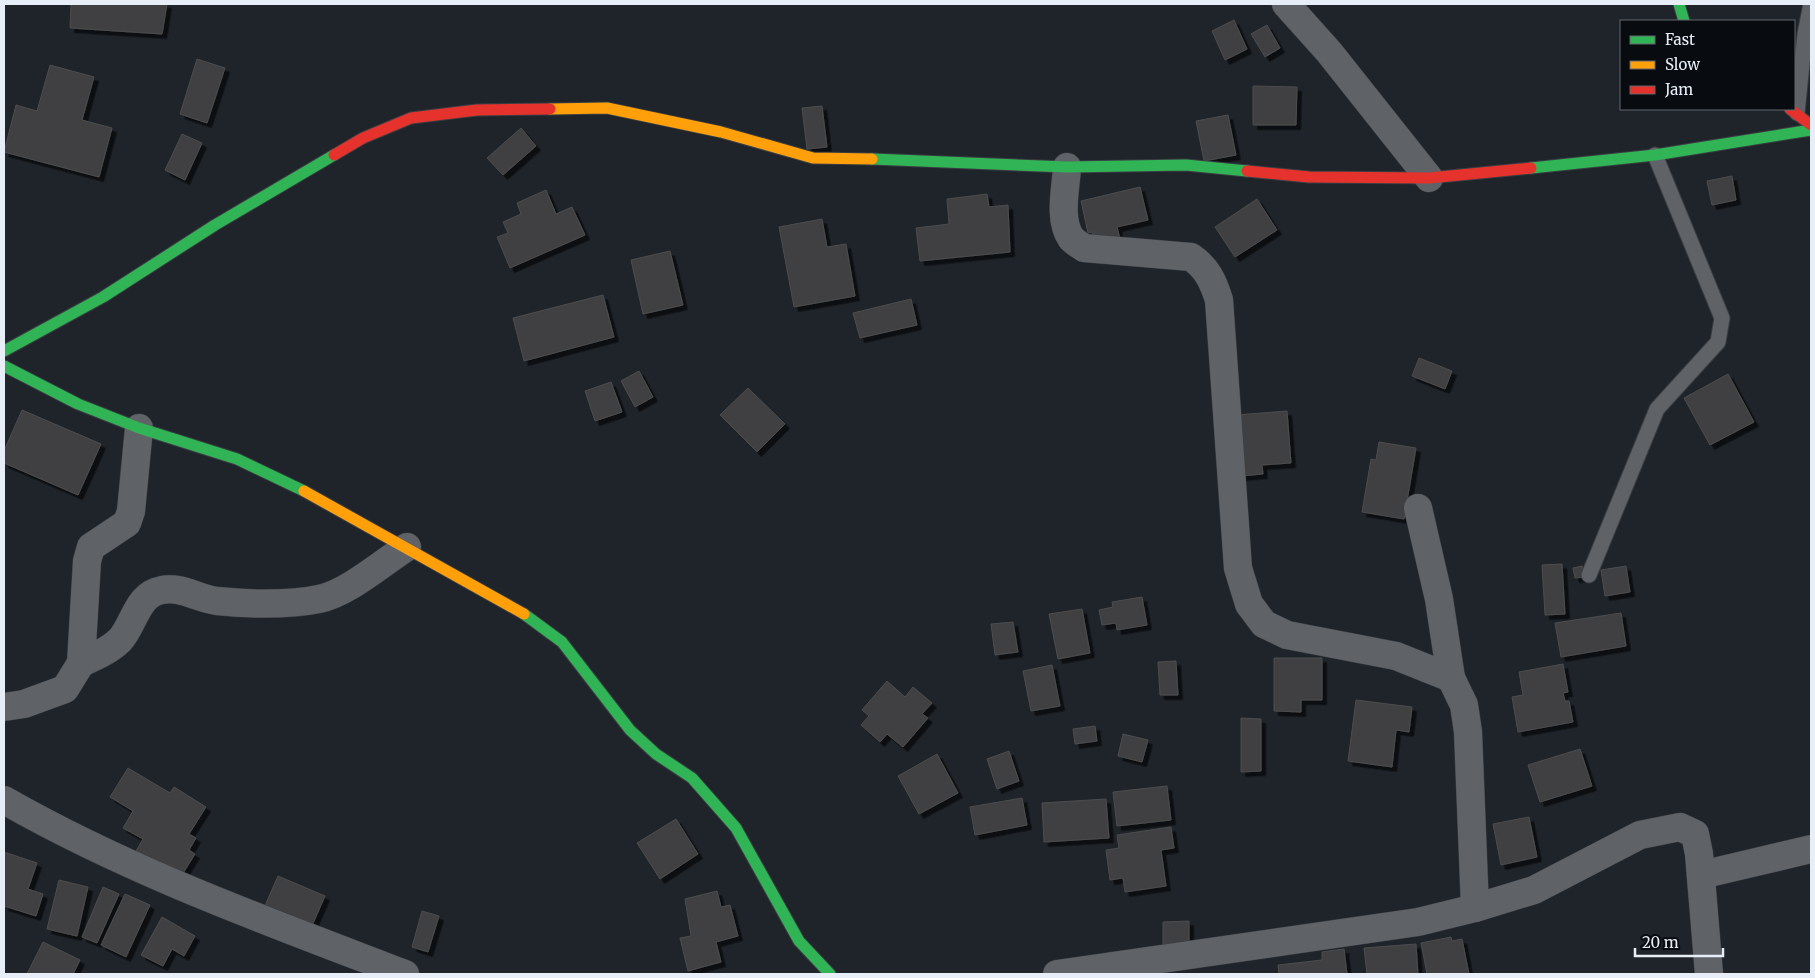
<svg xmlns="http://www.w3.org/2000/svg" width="1815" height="978" viewBox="0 0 1815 978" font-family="Merriweather,serif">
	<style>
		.building { fill: #414142; stroke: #4c4c4d; filter: url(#shadow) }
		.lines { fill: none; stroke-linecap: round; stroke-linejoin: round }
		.lane-casing { stroke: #3a3e43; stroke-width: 17 }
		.street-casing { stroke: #3a3e43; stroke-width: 29 }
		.fast-casing { stroke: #3a3e43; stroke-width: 13 }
		.slow-casing { stroke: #3a3e43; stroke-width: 13 }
		.jam-casing { stroke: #3a3e43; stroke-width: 13 }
		.lane { stroke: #5f6368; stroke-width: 15 }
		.street { stroke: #5f6368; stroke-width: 28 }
		.fast { stroke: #30b455; stroke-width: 11 }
		.slow { stroke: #ff9f0a; stroke-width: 11 }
		.jam { stroke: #e5322d; stroke-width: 11 }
	</style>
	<defs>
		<filter id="shadow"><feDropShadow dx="4.5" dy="4.5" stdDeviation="0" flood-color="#0009"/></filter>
	</defs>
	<rect width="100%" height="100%" fill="#1f242a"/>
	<g class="building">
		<polygon points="71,4 167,4 162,34 70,28"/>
		<polygon points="1234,20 1247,49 1225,60 1212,31"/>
		<polygon points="1267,25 1280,48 1265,57 1251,34"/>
		<polygon points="197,59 225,68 207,123 180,114"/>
		<polygon points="50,65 94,77 82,120 112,128 99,177 4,152 16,105 37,111"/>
		<polygon points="1253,86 1297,87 1296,125 1253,125"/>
		<polygon points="822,106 827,147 807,149 802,108"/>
		<polygon points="1228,115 1236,155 1204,161 1196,121"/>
		<polygon points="521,128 536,146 503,175 487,158"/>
		<polygon points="182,134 202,143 185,180 165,170"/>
		<polygon points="1732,176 1736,200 1712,205 1707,181"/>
		<polygon points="1140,187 1148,220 1117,227 1120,239 1095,245 1092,232 1088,233 1081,201"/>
		<polygon points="546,190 556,214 572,207 585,235 510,268 497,237 508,233 503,222 521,214 517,203"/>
		<polygon points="987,194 989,207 1008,205 1010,252 920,261 916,228 949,224 947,199"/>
		<polygon points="1257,199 1277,230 1235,257 1215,227"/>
		<polygon points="822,219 827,247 846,244 855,296 794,307 779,227"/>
		<polygon points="670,251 683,305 643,314 631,260"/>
		<polygon points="603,295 614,337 524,361 513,318"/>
		<polygon points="911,299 917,325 860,338 853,313"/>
		<polygon points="1419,358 1452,371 1445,389 1412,376"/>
		<polygon points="639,371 653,397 635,407 621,381"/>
		<polygon points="1728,374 1754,422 1710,445 1684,398"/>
		<polygon points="611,382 622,412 595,421 585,391"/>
		<polygon points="748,388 785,424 757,452 720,415"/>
		<polygon points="22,410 101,444 78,495 4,463 4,451"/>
		<polygon points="1287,411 1291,463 1262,465 1263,474 1240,476 1236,415"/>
		<polygon points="1379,442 1416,448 1404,519 1362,512 1371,459 1376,460"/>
		<polygon points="1562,564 1565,614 1545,615 1542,565"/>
		<polygon points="1582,566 1584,577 1575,578 1573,568"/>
		<polygon points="1626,566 1630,592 1605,596 1601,570"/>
		<polygon points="1142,597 1147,625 1117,630 1116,623 1102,625 1099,610 1113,607 1112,602"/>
		<polygon points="1082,609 1090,653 1058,659 1049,614"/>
		<polygon points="1621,613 1626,646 1561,657 1555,623"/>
		<polygon points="1013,622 1018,652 995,655 991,624"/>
		<polygon points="1274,658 1322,658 1322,700 1301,700 1301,712 1274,711"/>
		<polygon points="1176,661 1178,695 1160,695 1158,662"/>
		<polygon points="1563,664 1568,692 1563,693 1565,701 1569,701 1573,722 1518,732 1512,697 1523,695 1519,672"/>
		<polygon points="1052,665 1060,706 1031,711 1023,671"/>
		<polygon points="887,681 905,697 913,687 932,703 922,714 928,718 903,747 887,734 880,742 861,725 869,716 862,710"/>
		<polygon points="1356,700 1412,707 1409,732 1396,730 1392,767 1348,761"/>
		<polygon points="1241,718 1261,719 1261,771 1241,772"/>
		<polygon points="1095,726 1097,741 1075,744 1073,729"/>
		<polygon points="1123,734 1148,740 1142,762 1118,756"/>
		<polygon points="1580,749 1592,786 1540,802 1528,765"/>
		<polygon points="1009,751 1019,781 997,789 987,759"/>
		<polygon points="937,754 958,793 919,814 898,776"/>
		<polygon points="128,768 170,793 174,787 206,807 189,834 196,838 189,850 195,854 180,878 136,851 143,839 123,828 133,811 110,797"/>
		<polygon points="1167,786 1171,820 1117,826 1113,792"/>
		<polygon points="1022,798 1027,825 975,835 970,807"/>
		<polygon points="1106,799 1109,838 1044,842 1042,803"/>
		<polygon points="1529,817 1537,857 1501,865 1493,824"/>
		<polygon points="676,819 698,854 660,879 637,843"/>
		<polygon points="1171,827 1174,848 1161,850 1166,886 1125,892 1123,878 1110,880 1106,850 1119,848 1117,835"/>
		<polygon points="4,852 37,863 28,889 43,894 36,916 4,906"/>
		<polygon points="278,876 325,896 311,928 264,908"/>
		<polygon points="59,880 88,887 77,936 47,929"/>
		<polygon points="103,887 119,894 97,943 82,937"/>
		<polygon points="717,891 721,907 730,905 738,936 716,942 721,962 688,971 680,938 691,936 685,899"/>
		<polygon points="125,894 150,905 126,957 101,945"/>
		<polygon points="422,911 439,916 428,952 412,947"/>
		<polygon points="162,917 195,936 184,956 172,949 163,966 141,955"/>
		<polygon points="1189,921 1189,945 1163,945 1163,922"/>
		<polygon points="1451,937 1452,941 1462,939 1469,974 1427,974 1421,943"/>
		<polygon points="43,942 80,960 73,974 27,974"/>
		<polygon points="1416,944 1418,974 1367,974 1364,948"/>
		<polygon points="1344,949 1347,974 1279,974 1278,965 1322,960 1322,952"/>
	</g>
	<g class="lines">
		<defs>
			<g id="lane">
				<polyline points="1797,113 1805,34 1811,4"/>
				<polyline points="1589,575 1657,409 1718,342 1722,318 1655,155"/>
			</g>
			<g id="street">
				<polyline points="1286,4 1329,52 1429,178"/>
				<path d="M1067 167C1066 188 1058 219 1071 238 1074 242 1080 245 1084 248L1191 257C1207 268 1213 281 1219 300L1238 568 1249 604 1264 624 1287 635 1396 656 1451 678 1464 705 1468 732 1475 908"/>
				<polyline points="1418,508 1439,599 1451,678"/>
				<path d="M81 663C94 657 109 651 120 640 134 625 137 594 162 590 181 586 199 599 217 601 248 604 289 605 319 599 348 593 382 563 407 547"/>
				<polyline points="4,707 24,704 65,689 81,663 87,561 91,547 127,523 131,511 139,428"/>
				<path d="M4 800C130 872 269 922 405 974"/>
				<polyline points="1701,875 1811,849"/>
				<polyline points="1057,974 1418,922 1475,908 1534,890 1640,835 1680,827 1695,834 1699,854 1709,974"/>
			</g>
			<g id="fast">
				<polyline points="1679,4 1684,21"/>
				<polyline points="872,159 1067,167 1186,165 1247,171"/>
				<polyline points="1531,168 1655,155 1811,130"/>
				<polyline points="4,351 103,297 215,225 334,155"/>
				<polyline points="4,366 78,404 139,428 237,459 304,491"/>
				<polyline points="524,614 562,642 630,730 656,754 692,778 736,828 799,941 830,974"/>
			</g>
			<g id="slow">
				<polyline points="550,109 607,108 721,132 813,158 872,159"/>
				<polyline points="304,491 524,614"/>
			</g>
			<g id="jam">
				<polyline points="1790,109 1811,125"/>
				<polyline points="334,155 363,138 411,118 477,110 550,109"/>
				<polyline points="1247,171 1309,177 1429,178 1531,168"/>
			</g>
		</defs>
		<use href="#lane" class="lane-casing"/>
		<use href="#street" class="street-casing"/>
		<use href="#fast" class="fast-casing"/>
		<use href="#slow" class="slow-casing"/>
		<use href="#jam" class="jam-casing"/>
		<use href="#lane" class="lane"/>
		<use href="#street" class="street"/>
		<use href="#fast" class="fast"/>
		<use href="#slow" class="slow"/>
		<use href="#jam" class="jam"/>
	</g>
	<rect width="1815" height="978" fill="none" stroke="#e8eef7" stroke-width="10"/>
	<rect x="1620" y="20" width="175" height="90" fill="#080c11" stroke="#62666d"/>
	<rect x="1630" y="36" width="25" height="8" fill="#30b455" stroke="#62666d"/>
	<text x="1665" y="45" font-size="15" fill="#e8eef7">Fast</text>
	<rect x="1630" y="61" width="25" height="8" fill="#ff9f0a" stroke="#62666d"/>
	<text x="1665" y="70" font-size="15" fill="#e8eef7">Slow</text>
	<rect x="1630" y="86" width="25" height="8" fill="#e5322d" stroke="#62666d"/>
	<text x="1665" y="95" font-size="15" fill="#e8eef7">Jam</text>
	<path d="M1635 948v8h88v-8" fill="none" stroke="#e8eef7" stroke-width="2.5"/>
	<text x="1642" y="948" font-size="15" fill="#e8eef7" stroke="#080c11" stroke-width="4" paint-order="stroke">20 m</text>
</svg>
